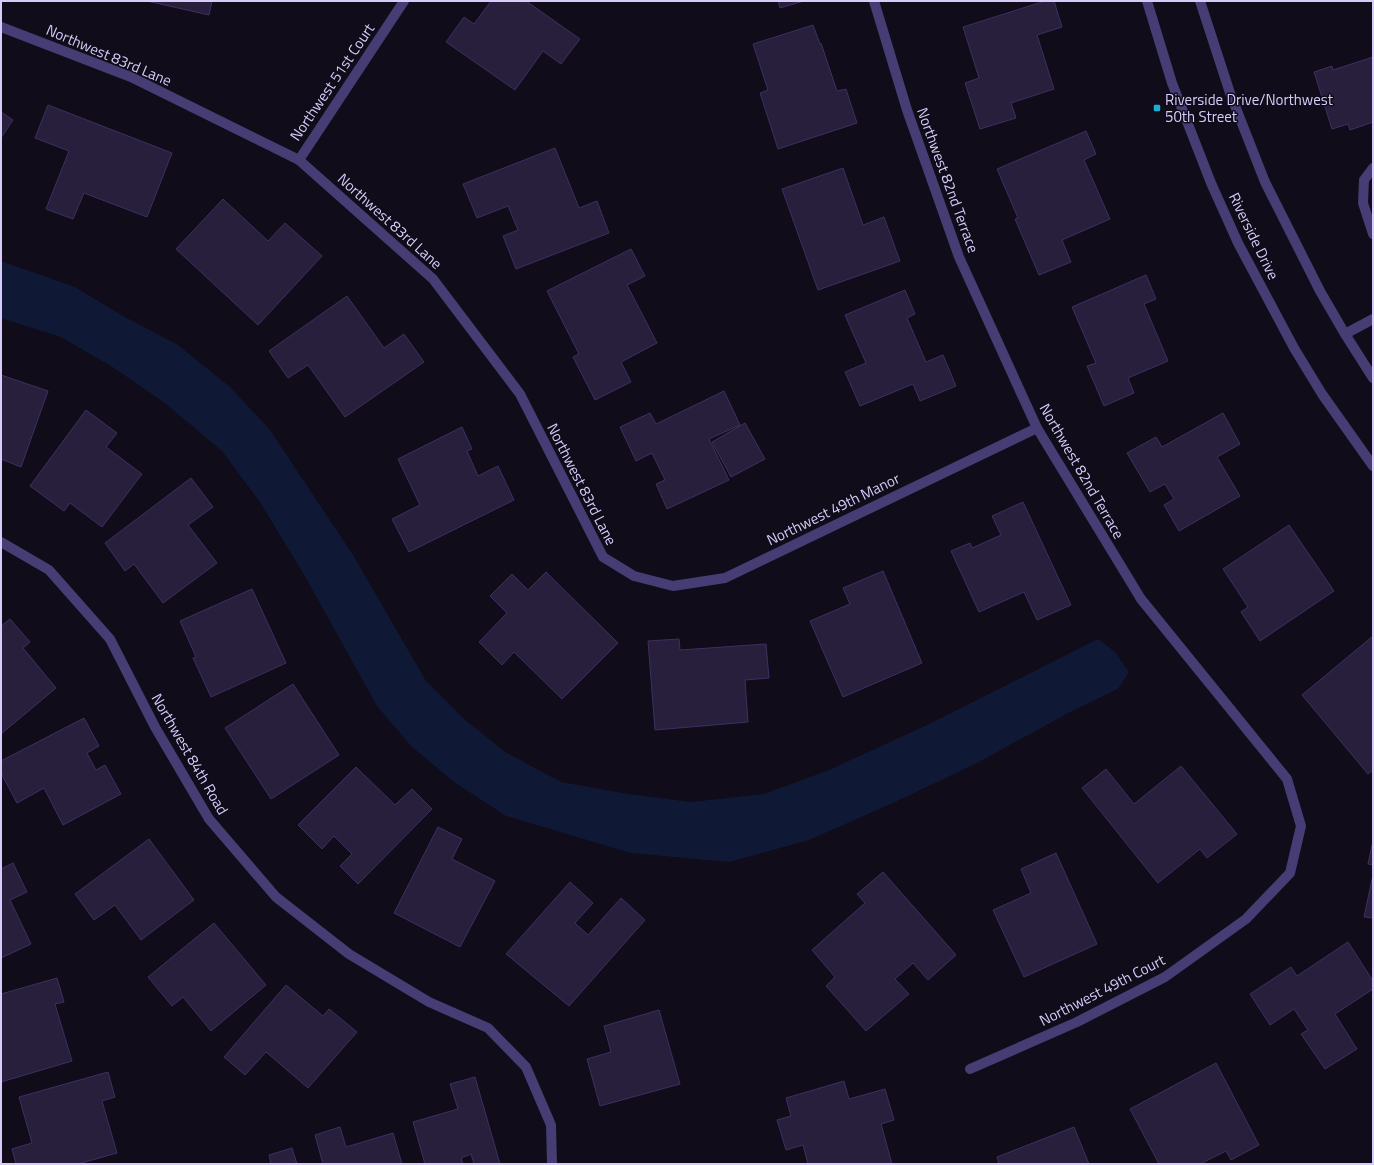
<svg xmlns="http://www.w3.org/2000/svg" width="1374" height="1165" viewBox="0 0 1374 1165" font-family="'Titillium Web',sans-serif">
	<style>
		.water { fill: #0f1936 }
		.building { fill: #281f3c; stroke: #3f2f61 }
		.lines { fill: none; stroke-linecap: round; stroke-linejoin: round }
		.minor { stroke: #453d73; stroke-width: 10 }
		.tertiary { stroke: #453d73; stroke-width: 10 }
		.poi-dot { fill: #1aadd6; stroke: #100c19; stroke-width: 1.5 }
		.labels { text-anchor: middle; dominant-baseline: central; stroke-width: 3; stroke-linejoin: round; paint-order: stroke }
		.street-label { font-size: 15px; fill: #d6cbf9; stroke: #100c19 }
		.poi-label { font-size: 15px; fill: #d6cbf9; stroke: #100c19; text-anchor: start }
	</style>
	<rect width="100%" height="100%" fill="#100c19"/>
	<polygon class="water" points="1,261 75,287 123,316 178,345 230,387 270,430 353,555 426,681 463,718 505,752 561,782 628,794 691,802 764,794 829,770 927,725 1098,639 1115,652 1129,672 1118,689 1072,711 977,763 893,803 809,840 729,862 631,853 506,816 454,782 412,747 377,706 306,578 260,502 222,451 165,403 114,368 61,337 1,318"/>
	<g class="building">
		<polygon points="147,1 212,1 209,15"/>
		<polygon points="491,1 526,1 580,39 561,64 543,51 515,90 446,42 464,17 474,24"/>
		<polygon points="778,1 804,1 780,8"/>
		<polygon points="1045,1 1054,1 1062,27 1037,35 1054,89 1011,103 1016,118 980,129 965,83 979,78 963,27"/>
		<polygon points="813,25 820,44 821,43 837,91 846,89 857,123 778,149 760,93 768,90 753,44"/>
		<polygon points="1373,57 1373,122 1350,130 1348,124 1332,129 1314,72 1332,66 1333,70"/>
		<polygon points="48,105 172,153 147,217 84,193 73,219 46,209 69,151 35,138"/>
		<polygon points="1,112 13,120 1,138"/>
		<polygon points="1086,131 1096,154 1084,160 1110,219 1062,240 1071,262 1039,275 1015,219 1018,218 997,169"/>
		<polygon points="555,148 579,208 597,201 609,233 516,269 503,236 518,230 508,206 477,218 463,184"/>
		<polygon points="843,168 863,225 884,217 900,261 818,290 782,189"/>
		<polygon points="223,199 268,241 285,223 322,256 258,325 176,249"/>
		<polygon points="631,249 645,276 627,285 657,343 621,362 631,382 595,400 573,357 579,354 547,291"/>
		<polygon points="1146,275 1156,299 1144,304 1168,361 1128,378 1134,393 1104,406 1087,366 1096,363 1072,307"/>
		<polygon points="905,290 915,314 907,318 926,362 943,355 956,386 920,401 913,384 860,406 845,372 866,363 845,315"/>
		<polygon points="347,296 384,348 404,334 424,362 345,417 308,365 288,378 269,351"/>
		<polygon points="1,375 48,391 21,467 1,459"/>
		<polygon points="724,391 740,425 709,439 729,480 667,509 656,484 665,480 652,453 636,461 620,427 650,413 656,424"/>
		<polygon points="86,410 117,433 106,447 142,474 102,527 70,503 64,511 30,486"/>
		<polygon points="1223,413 1240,444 1217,457 1240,496 1179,531 1164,505 1174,499 1165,484 1150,492 1127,453 1156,437 1162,447"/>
		<polygon points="745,423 765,459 731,477 712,442"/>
		<polygon points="462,427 472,449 467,451 478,476 498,466 514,500 409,552 392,519 420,505 398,459"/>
		<polygon points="191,478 213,507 188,525 217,563 163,603 134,564 125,571 105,543"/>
		<polygon points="1023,502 1071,605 1037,620 1024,592 979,612 951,551 970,543 972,548 1001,535 992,516"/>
		<polygon points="1289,525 1334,591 1260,641 1241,612 1248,607 1223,569"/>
		<polygon points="883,571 922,663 843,697 810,621 850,604 843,588"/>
		<polygon points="546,572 618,643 562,699 514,652 502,665 479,642 507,613 490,596 512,574 528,590"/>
		<polygon points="252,589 286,663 211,697 193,658 196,657 180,621"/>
		<polygon points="10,619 30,642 23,648 56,688 1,734 1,626"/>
		<polygon points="1373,636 1373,770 1368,774 1302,695"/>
		<polygon points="679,639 680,650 766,644 769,678 745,680 748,722 655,730 648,641"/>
		<polygon points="293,684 339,755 271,799 225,728"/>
		<polygon points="84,718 99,746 87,753 96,770 105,765 121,794 63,825 44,788 17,803 1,773 1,761"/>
		<polygon points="1181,766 1237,834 1207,858 1200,849 1158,883 1082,788 1106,769 1134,804"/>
		<polygon points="356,767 395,805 412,789 432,809 358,884 340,866 352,854 334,836 322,849 298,825"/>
		<polygon points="438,827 462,839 452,859 495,881 460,947 394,913"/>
		<polygon points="149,839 194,900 141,940 115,905 94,920 75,894"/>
		<polygon points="1373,841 1373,865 1368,864"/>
		<polygon points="1056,853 1097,944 1024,977 993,910 1031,893 1021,869"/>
		<polygon points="13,863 27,892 10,900 31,944 1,958 1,869"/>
		<polygon points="883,872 956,955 928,980 913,963 895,979 909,994 866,1031 826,986 835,977 812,950 865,903 857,894"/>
		<polygon points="1373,875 1373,918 1364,917"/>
		<polygon points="570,882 593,903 575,923 588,935 621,898 645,920 569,1006 506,954"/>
		<polygon points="214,923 266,985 211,1031 183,997 172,1006 148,977"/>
		<polygon points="1348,942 1373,981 1373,989 1335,1014 1357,1049 1325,1069 1301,1034 1308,1030 1294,1009 1270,1025 1250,994 1291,967 1297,976"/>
		<polygon points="57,978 64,1002 55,1004 72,1061 1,1082 1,994"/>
		<polygon points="286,985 323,1016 329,1009 357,1032 308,1088 266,1052 245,1075 224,1057"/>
		<polygon points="659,1010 680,1084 600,1106 587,1059 611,1052 604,1026"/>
		<polygon points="1216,1063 1259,1145 1231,1160 1226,1151 1200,1164 1159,1164 1130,1109"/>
		<polygon points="108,1072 115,1097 102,1101 117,1153 78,1164 16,1164 12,1149 32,1143 19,1097"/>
		<polygon points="475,1077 500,1164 474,1164 471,1154 461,1158 463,1164 425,1164 413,1122 458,1109 450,1084"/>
		<polygon points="844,1081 849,1099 885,1089 894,1120 881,1124 892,1164 808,1164 803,1145 786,1150 777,1120 791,1116 786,1098"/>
		<polygon points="340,1127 346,1147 393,1133 402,1164 323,1164 315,1135"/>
		<polygon points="1074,1127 1089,1164 999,1164 997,1157"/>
		<polygon points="292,1148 297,1164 271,1164 269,1155"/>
	</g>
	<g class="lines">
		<g class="minor">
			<polyline points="874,1 907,110 959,257 1037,428 1141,599 1287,779 1301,826 1290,873 1246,919 1165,977 1077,1022 970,1069"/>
			<polyline points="1,27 131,77 299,160 433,279 520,394 603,557 634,576 673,586 725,578 1037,428"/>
			<polyline points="299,160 404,1"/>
			<polyline points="1373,168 1364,180 1363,203 1373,234"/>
			<polyline points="1345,334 1373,319"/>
			<polyline points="1,542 49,570 110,639 155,727 209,819 276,897 349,954 429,1002 488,1028 526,1067 551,1125 552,1164"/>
		</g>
		<g class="tertiary">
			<polyline points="1147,1 1172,83 1211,183 1238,243 1294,348 1322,394 1373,466"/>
			<polyline points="1200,1 1230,93 1265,182 1320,291 1345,334 1373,378"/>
		</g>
	</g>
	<rect class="poi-dot" x="1153" y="104" width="8" height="8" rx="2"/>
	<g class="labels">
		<g class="street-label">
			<text transform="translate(109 55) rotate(23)">Northwest 83rd Lane</text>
			<text transform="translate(332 82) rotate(-56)">Northwest 51st Court</text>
			<text transform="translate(948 180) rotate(70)">Northwest 82nd Terrace</text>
			<text transform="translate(390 221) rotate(42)">Northwest 83rd Lane</text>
			<text transform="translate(1254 236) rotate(64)">Riverside Drive</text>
			<text transform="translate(1082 471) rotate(60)">Northwest 82nd Terrace</text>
			<text transform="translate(582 484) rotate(63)">Northwest 83rd Lane</text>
			<text transform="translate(833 509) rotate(-26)">Northwest 49th Manor</text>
			<text transform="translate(190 754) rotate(60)">Northwest 84th Road</text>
			<text transform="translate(1102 990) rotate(-27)">Northwest 49th Court</text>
		</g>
		<g class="poi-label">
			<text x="1165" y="99">Riverside Drive/Northwest<tspan x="1165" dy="17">50th Street</tspan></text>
		</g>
	</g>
	<rect width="1374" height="1165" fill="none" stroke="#d6cbf9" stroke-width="4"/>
</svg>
